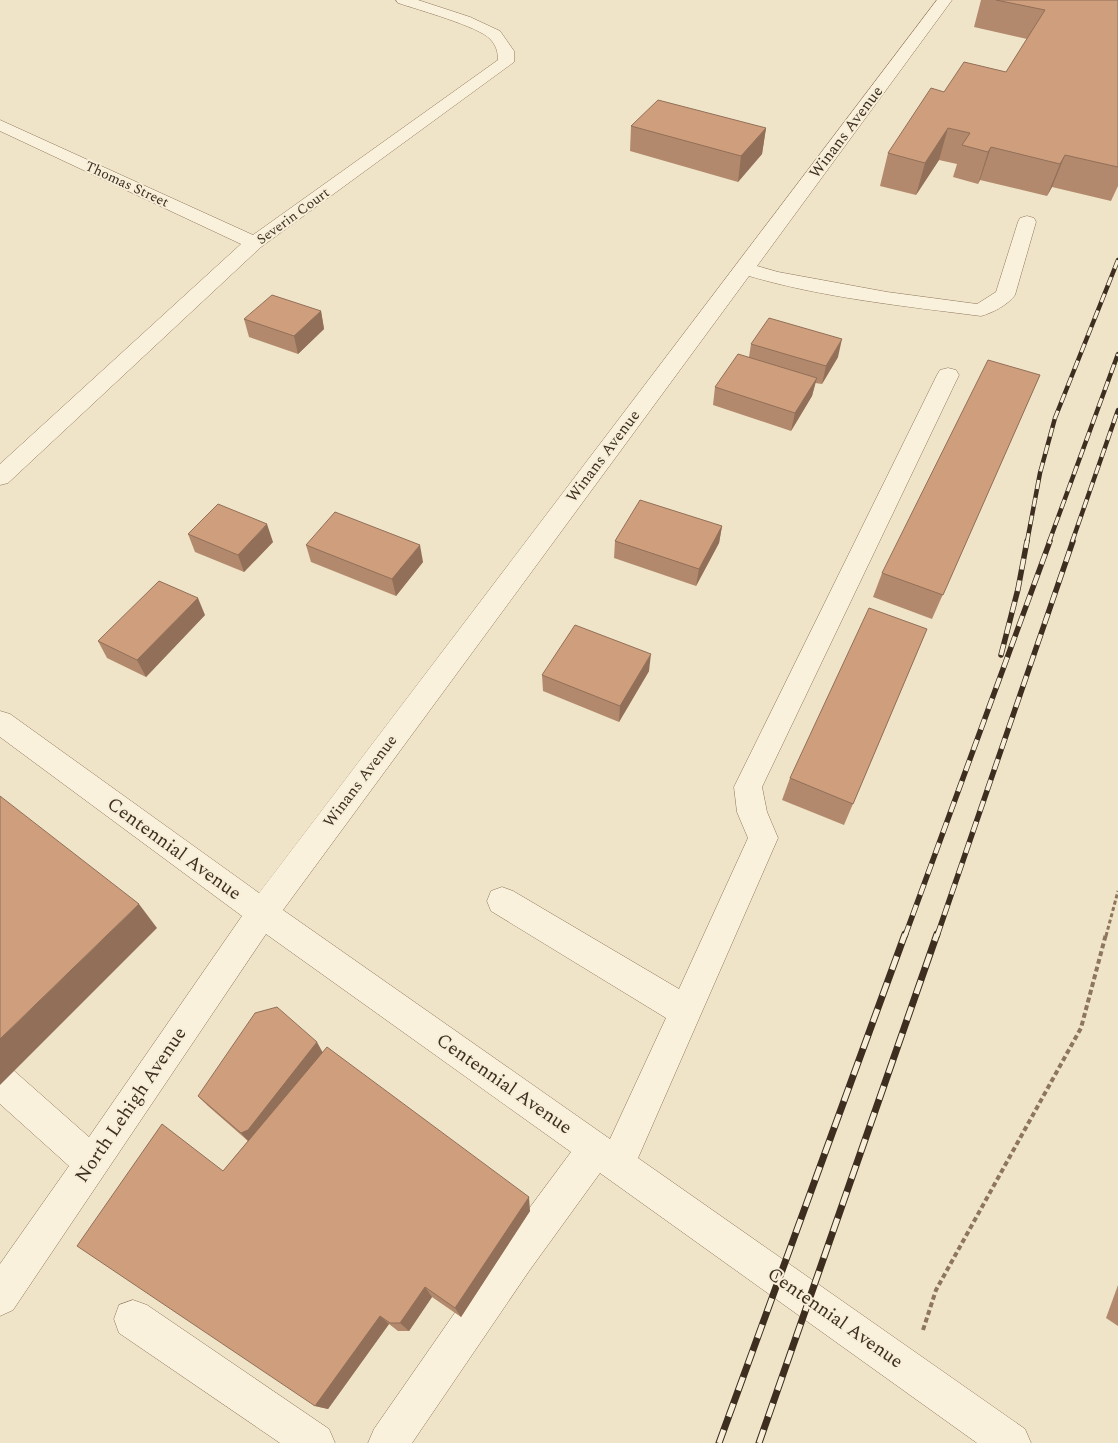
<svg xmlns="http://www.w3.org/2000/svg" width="1118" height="1443" viewBox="0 0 1118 1443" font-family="Spectral,serif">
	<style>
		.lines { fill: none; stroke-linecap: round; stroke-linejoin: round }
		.minor-casing { stroke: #8d765c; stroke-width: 1 }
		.path-far1 { stroke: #8d765c; stroke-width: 3; stroke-dasharray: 4 2.5; stroke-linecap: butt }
		.path { stroke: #8d765c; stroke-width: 4; stroke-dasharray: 5 3; stroke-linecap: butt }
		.minor { fill: #faf1dc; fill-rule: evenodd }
		.rail-far2-casing { stroke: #3d2e20; stroke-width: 4.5 }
		.rail-far1-casing { stroke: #3d2e20; stroke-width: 5.5 }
		.rail-casing { stroke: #3d2e20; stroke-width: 7 }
		.rail-far2 { stroke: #f7eed8; stroke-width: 3; stroke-dasharray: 9; stroke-linecap: butt }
		.rail-far1 { stroke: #f7eed8; stroke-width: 4; stroke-dasharray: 11; stroke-linecap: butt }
		.rail { stroke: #f7eed8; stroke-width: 5; stroke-dasharray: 14; stroke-linecap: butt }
		.wall { fill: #b2896c }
		.shaded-wall { fill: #916f58 }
		.building { fill: #cf9f7d; stroke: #916f58 }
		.labels { text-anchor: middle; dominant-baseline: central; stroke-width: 4; stroke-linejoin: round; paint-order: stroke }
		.far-street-label { font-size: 14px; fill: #3d2e20; stroke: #f7eed8 }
		.street-label { font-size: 16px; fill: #3d2e20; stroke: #f7eed8 }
		.near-street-label { font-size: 19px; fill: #3d2e20; stroke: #f7eed8 }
	</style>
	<rect width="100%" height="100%" fill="#f0e4c8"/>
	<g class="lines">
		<defs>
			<g id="minor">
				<path d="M396 0H418L470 17 500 31 514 51V62L261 247 8 483 0 485V464L241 244 0 131V120L253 235 498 60C498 52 496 45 490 39 480 27 416 9 398 3Z"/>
				<path d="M937 0H952L757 266 778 272 887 292 977 304 996 292 1018 222 1020 218 1027 216 1034 218 1036 222 1015 295C1008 305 992 313 981 316 904 306 824 298 749 276L283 910 610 1139 666 1018 491 911 487 901 491 891 502 887 513 891 679 989 748 838 737 812 734 787 937 375 940 370 948 368 956 370 959 375 762 787 767 812 778 838 638 1158 1025 1429 1031 1443H977L600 1173 529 1271 412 1443H368L374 1429 502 1245 571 1152 266 934 13 1310 0 1316V1264L69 1166 0 1104V1064L12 1069 89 1137 242 916 0 737V711L10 714 259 893Z"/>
				<polygon points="133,1300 147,1305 329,1429 335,1443 280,1443 119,1333 114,1319 119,1305"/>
			</g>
		</defs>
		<use href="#minor" class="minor-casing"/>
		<polyline class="path-far1" points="1106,936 1118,891"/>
		<polyline class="path" points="923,1330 936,1290 1081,1028 1106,934"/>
		<use href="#minor" class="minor"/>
		<defs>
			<g id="rail-far2">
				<polyline points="1027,542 1040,473 1055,418 1118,260"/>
				<polyline points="1049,542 1118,354"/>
				<polyline points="1072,542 1118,410"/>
			</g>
			<g id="rail-far1">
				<polyline points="1001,655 1018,589 1027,541"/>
				<polyline points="905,936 1050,541"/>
				<polyline points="937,936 1073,541"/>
			</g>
			<g id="rail">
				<polyline points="719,1443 905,934"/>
				<polyline points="759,1443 937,934"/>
			</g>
		</defs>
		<use href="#rail-far2" class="rail-far2-casing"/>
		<use href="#rail-far1" class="rail-far1-casing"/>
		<use href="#rail" class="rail-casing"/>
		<use href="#rail-far2" class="rail-far2"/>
		<use href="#rail-far1" class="rail-far1"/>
		<use href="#rail" class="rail"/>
	</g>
	<g class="wall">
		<polygon points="981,0 1118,0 1118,186 1111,201 1052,187 1047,196 980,180 978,184 953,177 957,164 939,160 916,195 880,186 888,153 944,92 1006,72 1027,39 974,27"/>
		<polygon points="631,126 766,128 762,154 738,182 630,151"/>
		<polygon points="321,311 324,329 298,354 249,337 244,319"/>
		<polygon points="751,344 838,357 822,384 815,383 812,396 791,431 713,405 715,387 749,357"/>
		<polygon points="1040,375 932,619 873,597 882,573"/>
		<polygon points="722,526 719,543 696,586 614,558 615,541"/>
		<polygon points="188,534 273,542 244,572 195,552"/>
		<polygon points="306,545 423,562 396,596 311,562"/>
		<polygon points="205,615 146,677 107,658 98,641"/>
		<polygon points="927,629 844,825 782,800 790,778"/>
		<polygon points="649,671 619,722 543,691 542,675"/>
		<polygon points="323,1052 530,1211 461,1317 432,1297 409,1331 398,1331 389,1324 328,1409 315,1406 223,1171 248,1141 208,1106 198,1096"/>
		<polygon points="1118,1285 1118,1326 1106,1318"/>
	</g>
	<g class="shaded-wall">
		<polygon points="766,128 762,154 738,182 741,156"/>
		<polygon points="948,128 939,160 916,195 925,163"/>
		<polygon points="991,147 980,180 978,184 988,152"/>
		<polygon points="1065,155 1052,187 1047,196 1060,164"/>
		<polygon points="321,311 324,329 298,354 294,336"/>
		<polygon points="842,339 838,357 822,384 826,366"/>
		<polygon points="817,378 812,396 791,431 795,413"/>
		<polygon points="267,524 273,542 244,572 238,555"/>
		<polygon points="722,526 719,543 696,586 699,569"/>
		<polygon points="420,545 423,562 396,596 392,579"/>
		<polygon points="198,598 205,615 146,677 137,660"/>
		<polygon points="651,654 649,671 619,722 620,706"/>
		<polygon points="139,904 157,928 0,1085 0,1039"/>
		<polygon points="317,1042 323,1053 249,1142 241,1133"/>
		<polygon points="529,1197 530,1211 461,1317 455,1308"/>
		<polygon points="425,1287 432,1297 409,1331 400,1323"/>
		<polygon points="380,1316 389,1324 328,1409 315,1406"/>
	</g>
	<g class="building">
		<polygon points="996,0 1118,0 1118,167 1065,155 1060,164 991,147 988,152 962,145 970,133 948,128 925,163 888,153 931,88 944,92 964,62 1006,72 1045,10"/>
		<polygon points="658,100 766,128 741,156 631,126"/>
		<polygon points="272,295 321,311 294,336 244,319"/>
		<polygon points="769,318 842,339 826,366 751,344"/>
		<polygon points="738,354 817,378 795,413 715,387"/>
		<polygon points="988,360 1040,375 943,595 882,573"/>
		<polygon points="640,500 722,526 699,569 615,541"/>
		<polygon points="218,504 267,524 238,555 188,534"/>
		<polygon points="335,512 420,545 392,579 306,545"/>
		<polygon points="159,581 198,598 137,660 98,641"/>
		<polygon points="869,608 927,629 853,804 790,778"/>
		<polygon points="575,625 651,654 620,706 542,675"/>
		<polygon points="0,796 139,904 0,1039"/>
		<polygon points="277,1007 317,1042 248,1130 241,1133 198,1096 255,1013"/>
		<polygon points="327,1047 529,1197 455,1308 425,1287 400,1323 390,1323 380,1316 315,1406 77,1246 162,1124 223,1171"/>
	</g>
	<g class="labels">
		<g class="far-street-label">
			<text transform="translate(127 184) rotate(25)">Thomas Street</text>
			<text transform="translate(293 216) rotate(-36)">Severin Court</text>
		</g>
		<g class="street-label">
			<text transform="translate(846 132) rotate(-53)">Winans Avenue</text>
			<text transform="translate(603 456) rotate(-53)">Winans Avenue</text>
			<text transform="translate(360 781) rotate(-53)">Winans Avenue</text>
		</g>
		<g class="near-street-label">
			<text transform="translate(174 849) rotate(36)">Centennial Avenue</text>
			<text transform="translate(504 1084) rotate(35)">Centennial Avenue</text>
			<text transform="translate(131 1105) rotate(-56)">North Lehigh Avenue</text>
			<text transform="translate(835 1318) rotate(35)">Centennial Avenue</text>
		</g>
	</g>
</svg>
